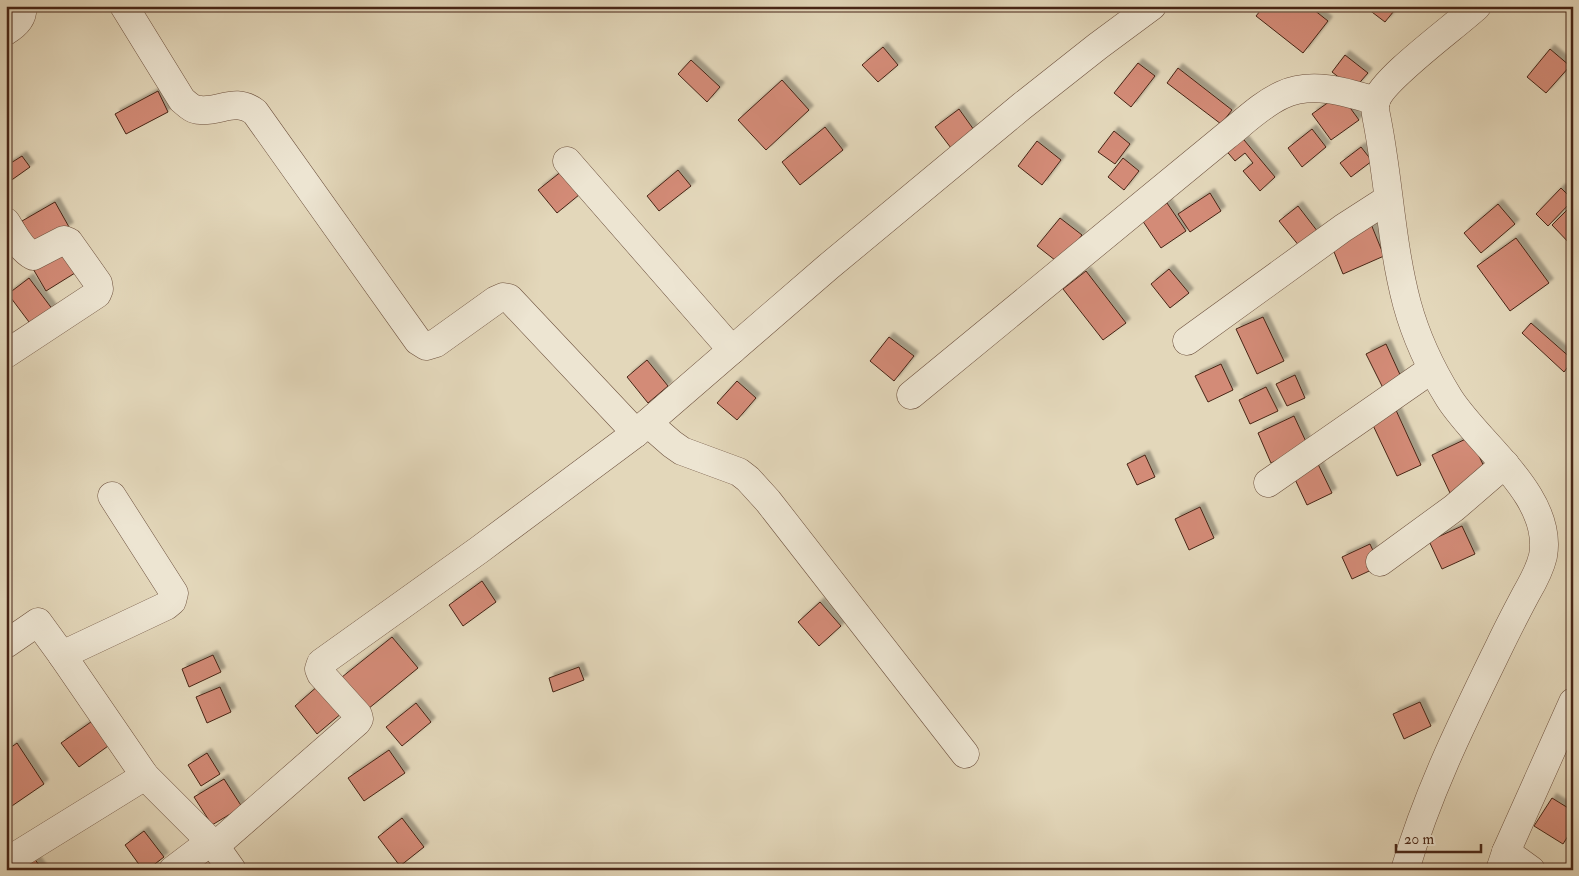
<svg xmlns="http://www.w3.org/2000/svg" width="1579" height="876" viewBox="0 0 1579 876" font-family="'IM FELL Double Pica',serif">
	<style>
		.building { fill: #d38b77; stroke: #472516; filter: url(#shadow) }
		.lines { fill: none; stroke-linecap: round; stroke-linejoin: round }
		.minor-casing { stroke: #6e523f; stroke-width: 29 }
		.minor { stroke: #ede5d2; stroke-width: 28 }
	</style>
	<defs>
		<filter id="shadow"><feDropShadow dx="4.5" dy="-4.5" stdDeviation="1" flood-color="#0004"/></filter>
	</defs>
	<rect width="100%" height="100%" fill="#e3d7ba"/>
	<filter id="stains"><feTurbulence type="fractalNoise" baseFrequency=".004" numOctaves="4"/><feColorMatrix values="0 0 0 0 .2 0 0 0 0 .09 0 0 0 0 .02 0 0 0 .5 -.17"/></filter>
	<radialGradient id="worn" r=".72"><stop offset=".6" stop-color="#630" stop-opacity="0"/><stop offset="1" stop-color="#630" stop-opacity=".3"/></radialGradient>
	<g class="building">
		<polygon points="1264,6 1309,6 1328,21 1303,53 1256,16"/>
		<polygon points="1364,6 1398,6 1385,22"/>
		<polygon points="883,47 898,65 878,82 862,65"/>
		<polygon points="1550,49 1570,66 1546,93 1527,77"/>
		<polygon points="1345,55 1368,73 1354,89 1332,72"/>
		<polygon points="691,60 720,87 707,102 678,74"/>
		<polygon points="1138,63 1155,76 1131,107 1114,93"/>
		<polygon points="1178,68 1232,110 1221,124 1167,83"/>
		<polygon points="782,80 809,110 766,150 738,120"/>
		<polygon points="158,91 168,112 126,134 115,114"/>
		<polygon points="1340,94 1359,120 1331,140 1312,114"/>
		<polygon points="959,109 974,130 951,148 935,127"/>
		<polygon points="825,127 843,150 800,185 782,162"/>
		<polygon points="1312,129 1326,147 1302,167 1288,148"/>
		<polygon points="1114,131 1130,144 1115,164 1098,152"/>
		<polygon points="1239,134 1275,177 1260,191 1243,171 1253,163 1245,153 1235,161 1223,147"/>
		<polygon points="1037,141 1061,160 1042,185 1018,166"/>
		<polygon points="1361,147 1372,161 1351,177 1340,163"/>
		<polygon points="22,156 30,167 6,184 6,166"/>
		<polygon points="1123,158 1139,171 1124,190 1108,177"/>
		<polygon points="567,167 585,190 557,213 538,190"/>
		<polygon points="678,170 691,186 659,211 647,196"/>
		<polygon points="1561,188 1573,200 1548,226 1536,214"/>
		<polygon points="1210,193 1221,211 1190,232 1178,214"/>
		<polygon points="55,202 69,227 35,245 22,221"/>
		<polygon points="1167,203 1186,231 1161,248 1142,220"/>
		<polygon points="1498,204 1515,224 1481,253 1464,233"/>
		<polygon points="1573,204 1573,245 1572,246 1552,225"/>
		<polygon points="1298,206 1318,232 1300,247 1279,221"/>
		<polygon points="1060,218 1082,235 1060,264 1037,246"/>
		<polygon points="1371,224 1384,256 1343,274 1330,242"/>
		<polygon points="1516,238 1549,283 1510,311 1477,266"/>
		<polygon points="68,245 83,268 46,291 32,267"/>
		<polygon points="1169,269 1189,293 1170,308 1151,284"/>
		<polygon points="1086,271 1126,323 1103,340 1063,289"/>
		<polygon points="29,278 53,310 32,326 8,294"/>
		<polygon points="1263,317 1284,361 1257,374 1236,329"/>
		<polygon points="1531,323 1573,360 1564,372 1522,333"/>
		<polygon points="889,337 914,356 894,381 870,361"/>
		<polygon points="1386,344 1402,379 1383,388 1366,354"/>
		<polygon points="647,360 668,386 648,403 627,377"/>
		<polygon points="1221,364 1233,390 1208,402 1195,376"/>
		<polygon points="1295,375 1305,398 1287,406 1276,384"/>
		<polygon points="737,381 756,398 737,420 717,403"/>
		<polygon points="1266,387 1278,411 1250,424 1239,400"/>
		<polygon points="1395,408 1421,465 1397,476 1370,419"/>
		<polygon points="1294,416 1308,446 1271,463 1258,433"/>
		<polygon points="1470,437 1488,475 1450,493 1432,455"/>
		<polygon points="1145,455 1155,477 1137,485 1127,464"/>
		<polygon points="1317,462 1332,493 1307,505 1292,473"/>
		<polygon points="1200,507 1214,538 1189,550 1175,519"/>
		<polygon points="1462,526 1475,554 1442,569 1429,541"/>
		<polygon points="1370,544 1380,566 1352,579 1342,557"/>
		<polygon points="482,581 496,602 463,626 449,605"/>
		<polygon points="820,602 841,626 819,646 798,622"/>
		<polygon points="392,637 418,668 368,709 342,677"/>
		<polygon points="213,655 221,672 189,687 182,669"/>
		<polygon points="579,667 584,680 553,692 549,678"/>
		<polygon points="319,685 342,713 317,734 295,706"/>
		<polygon points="220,687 231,712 207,723 196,697"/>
		<polygon points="1420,702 1431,726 1404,739 1393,714"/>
		<polygon points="416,703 431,722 402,746 386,727"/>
		<polygon points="98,717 115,741 79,767 61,743"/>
		<polygon points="17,743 44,784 6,810 6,751"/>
		<polygon points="389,750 405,773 364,801 348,778"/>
		<polygon points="207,753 220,774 201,786 188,765"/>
		<polygon points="224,779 242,807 212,825 194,797"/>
		<polygon points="1552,798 1573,811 1573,828 1563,844 1534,826"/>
		<polygon points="402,818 424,847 400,866 378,837"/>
		<polygon points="144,831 164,857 147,870 143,870 125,845"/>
		<polygon points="33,857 43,870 16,870"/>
	</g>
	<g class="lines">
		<defs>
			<g id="minor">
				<path d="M124 6 182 100C187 104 192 110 200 110 221 112 235 97 255 112L418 341 426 346 436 343 496 300 503 297 509 298 636 433"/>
				<path d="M6 31C16 25 24 18 22 6"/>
				<polyline points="567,161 732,350"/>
				<path d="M6 222C14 234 20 249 33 256L64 240 69 242 98 283 99 289 97 294 6 354"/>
				<polyline points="1187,341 1343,228 1388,199"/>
				<path d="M911 395 1226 136C1244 122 1262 104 1282 95 1312 81 1346 92 1376 101"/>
				<polyline points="648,423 672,444 682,451 739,472 748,479 768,501 965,754"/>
				<polyline points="1268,483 1432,369"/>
				<polyline points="1380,562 1454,508 1505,464"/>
				<polyline points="6,644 38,622 62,655 145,776 215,846 232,870"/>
				<polyline points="62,655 166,606 172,601 174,593 112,496"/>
				<polyline points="215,846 357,722 359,719 358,715 321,674 319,669 321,663 479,550 636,433 828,267 1022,106 1098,46 1152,6"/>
				<polyline points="1506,852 1531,870"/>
				<polyline points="19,854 145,776"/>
				<polyline points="173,870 210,842"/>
				<path d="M1405 870C1428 791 1464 719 1500 645 1508 628 1517 611 1526 594 1533 582 1540 569 1543 556 1554 496 1478 444 1449 398 1431 369 1416 337 1407 304 1391 244 1389 181 1377 120 1376 115 1374 106 1376 101 1382 79 1457 25 1477 6"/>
				<polyline points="1500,870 1506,852 1573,702"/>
			</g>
		</defs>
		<use href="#minor" class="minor-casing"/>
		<use href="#minor" class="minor"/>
	</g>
	<rect width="1579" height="876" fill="none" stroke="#e3d7ba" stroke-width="25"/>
	<rect x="8" y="8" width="1564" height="861" fill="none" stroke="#472516" stroke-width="2.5"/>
	<rect x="12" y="12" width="1554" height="851" fill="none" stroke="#472516"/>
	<path d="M1396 844v8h85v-8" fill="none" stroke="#472516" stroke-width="2.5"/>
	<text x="1404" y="844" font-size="15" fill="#472516" stroke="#ede5d2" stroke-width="4" paint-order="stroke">20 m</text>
	<rect width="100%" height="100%" filter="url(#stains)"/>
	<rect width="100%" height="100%" fill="url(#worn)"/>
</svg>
